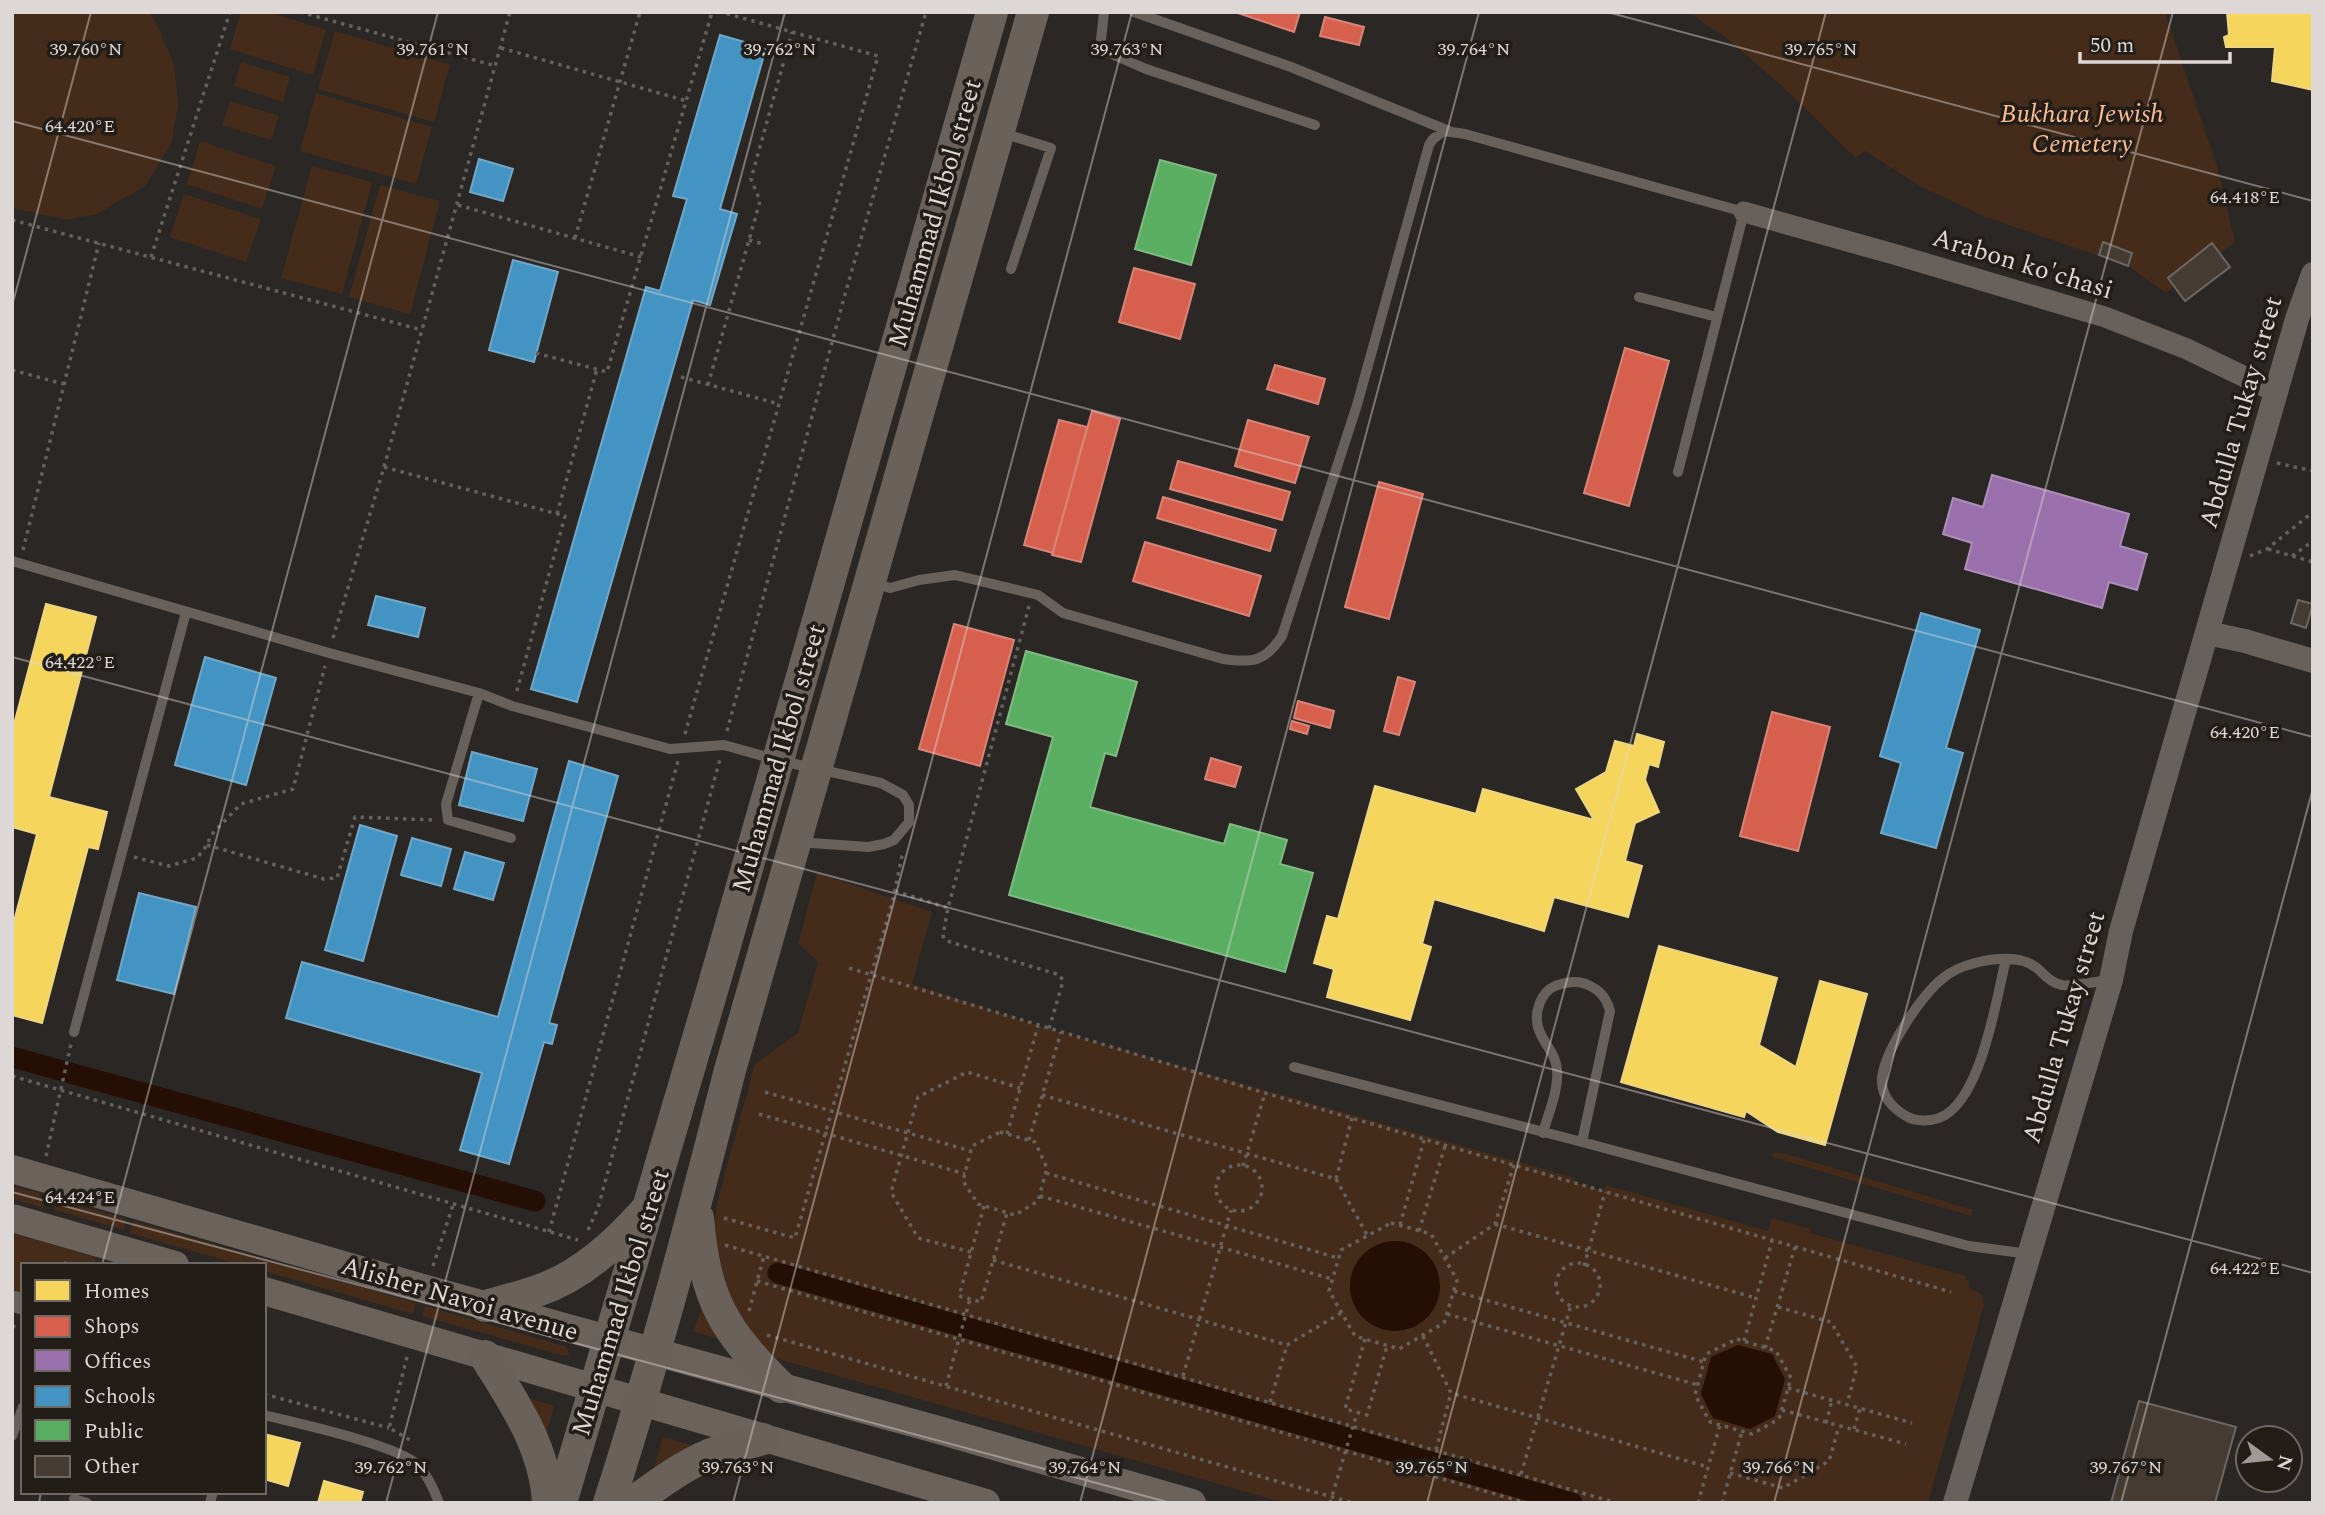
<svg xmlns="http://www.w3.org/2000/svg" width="2325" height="1515" font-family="Spectral,serif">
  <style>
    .green { fill: #452c1a }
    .water { fill: #250e03 }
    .homes { fill: #f6d55c; stroke: #eed680; stroke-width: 2 }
    .shops { fill: #d6604d; stroke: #d88476; stroke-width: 2 }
    .offices { fill: #9970ab; stroke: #ad8fb8; stroke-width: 2 }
    .schools { fill: #4393c3; stroke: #71a8c8; stroke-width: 2 }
    .public { fill: #5aae61; stroke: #81bb84; stroke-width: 2 }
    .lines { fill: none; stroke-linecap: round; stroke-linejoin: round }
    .canal { stroke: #250e03; stroke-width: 21 }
    .building { fill: #463b32; stroke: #6a6765; stroke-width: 2 }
    .path { stroke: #66615d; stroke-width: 3.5; stroke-dasharray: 3.5 5; stroke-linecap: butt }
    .service { stroke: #68615b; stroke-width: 10 }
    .minor { stroke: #68615b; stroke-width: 21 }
    .tertiary { stroke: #68615b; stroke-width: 24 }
    .secondary { stroke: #6b625c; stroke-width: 28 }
    .primary { stroke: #6a615b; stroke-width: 32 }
    .ticks { fill: none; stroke: #ddd8d5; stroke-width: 2; stroke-opacity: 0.45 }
    .labels { text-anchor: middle; stroke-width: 7; stroke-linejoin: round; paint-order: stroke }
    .park-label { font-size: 26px; font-style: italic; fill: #fdbd90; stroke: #231d18 }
    .street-label { font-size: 26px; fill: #ddd8d5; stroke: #231d18 }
    .ticks-label { font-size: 18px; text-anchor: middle; fill: #ddd8d5; stroke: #231d18; stroke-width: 7; stroke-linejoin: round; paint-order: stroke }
  </style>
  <rect width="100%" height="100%" fill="#2a2725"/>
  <!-- green -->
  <path class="green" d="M12 12H149L158 27 174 64 178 105 171 144 145 186 97 214 67 220 12 208Z
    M241 12H269L326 30 313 75 230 49Z
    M1688 12H2165L2217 166 2235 242 2166 293 2128 266 1983 216 1920 186 1865 151 1856 158 1784 88 1728 39Z
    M335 31 450 65 434 122 318 89Z
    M241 62 290 77 283 102 234 86Z
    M316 93 432 127 416 184 300 151Z
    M230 101 279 116 271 140 222 125Z
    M200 141 276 166 262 209 187 184Z
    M312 166 372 182 342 294 281 278Z
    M380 185 440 201 410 314 349 297Z
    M184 194 261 219 246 262 170 237Z
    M817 873 932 912 912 984 1049 1029 1575 1178 1574 1182 1604 1191 1606 1185 1768 1231 1772 1218 1811 1229 1810 1233 1966 1276 1965 1280 1969 1281 1968 1287 1982 1295 1984 1305 1928 1503H1285L775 1358 765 1350 732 1304 723 1282 713 1233 718 1199 755 1064 798 1033 818 962 798 943Z
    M1776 1153 1787 1154 1973 1210 1971 1216 1770 1156Z
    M12 1186 39 1193 44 1208 12 1199Z
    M50 1197 126 1219 124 1230 55 1210Z
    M133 1221 416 1303 413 1314 264 1271V1265H241L130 1233Z
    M12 1233 96 1257 94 1265H23V1297L12 1294Z
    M704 1303 724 1341 693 1331Z
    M425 1306 567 1347 569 1355 564 1356 422 1316Z
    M525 1397 554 1406 546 1436Z
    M663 1437 695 1446 654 1467Z"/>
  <!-- water -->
  <path class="water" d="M1350 1286a45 45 0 1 1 90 0a45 45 0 1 1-90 0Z
    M1738 1345 1772 1354 1785 1379 1775 1416 1750 1429 1713 1418 1701 1394 1711 1357Z"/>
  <!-- homes -->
  <path class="homes" d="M2227 12H2313V90L2272 81 2275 47H2226L2224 37 2229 35Z
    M46 604 96 617 49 797 107 812 98 849 88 847 42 1023 12 1015V929L37 834 12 827V732Z
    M1637 734 1664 742 1658 767 1649 764 1645 780 1659 812 1635 823 1625 861 1642 866 1628 917 1554 897 1544 931 1434 899 1422 944 1431 947 1410 1020 1327 997 1334 969 1314 963 1327 916 1338 919 1375 786 1476 814 1483 789 1594 820 1576 789 1606 772 1615 741 1634 746Z
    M1659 946 1777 978 1759 1045 1796 1067 1820 981 1867 994 1825 1145 1778 1132 1746 1111 1744 1117 1621 1082Z
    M264 1434 300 1443 288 1486 264 1479Z
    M324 1481 363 1492 360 1503H318Z"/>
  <!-- shops -->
  <path class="shops" d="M1235 12H1300L1294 32Z
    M1325 17 1364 27 1359 45 1320 36Z
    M1134 268 1195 284 1180 339 1119 322Z
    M1625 348 1669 361 1629 506 1584 493Z
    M1275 365 1325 379 1318 404 1267 389Z
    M1092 411 1120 419 1081 562 1052 555Z
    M1059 420 1087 427 1053 553 1024 545Z
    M1248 420 1309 437 1295 483 1235 466Z
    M1178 461 1290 492 1282 520 1170 489Z
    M1379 482 1423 494 1389 619 1345 607Z
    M1163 497 1276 530 1270 551 1157 518Z
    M1145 542 1261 576 1249 616 1133 581Z
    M954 624 1014 640 980 766 919 749Z
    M1398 677 1415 682 1399 735 1384 731Z
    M1298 701 1334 711 1330 728 1294 718Z
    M1772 712 1830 727 1798 851 1740 836Z
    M1292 721 1309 726 1307 734 1290 729Z
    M1211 758 1241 767 1235 787 1205 779Z"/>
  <!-- offices -->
  <path class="offices" d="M1992 475 2129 514 2120 546 2147 554 2137 590 2109 582 2102 608 1965 569 1972 543 1943 534 1953 498 1983 507Z"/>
  <!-- schools -->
  <path class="schools" d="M720 35 766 48 720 209 737 214 710 305 693 300 577 702 531 689 646 287 660 291 687 199 673 196Z
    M479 159 513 169 503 201 470 192Z
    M513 260 558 272 534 362 489 350Z
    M376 596 425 608 418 637 368 625Z
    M1921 613 1980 630 1946 748 1963 753 1936 848 1881 833 1901 763 1880 756Z
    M205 657 276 678 246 785 175 765Z
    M472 752 537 769 523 821 459 805Z
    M569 761 618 776 549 1023 557 1025 552 1044 544 1042 509 1164 460 1150 482 1073 286 1018 302 962 498 1017Z
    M360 825 397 836 363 961 325 950Z
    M412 838 451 849 441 886 401 875Z
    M465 852 504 863 493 900 454 889Z
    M139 893 196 907 174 994 117 980Z"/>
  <!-- public -->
  <path class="public" d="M1160 160 1216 175 1191 265 1135 249Z
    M1026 651 1137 682 1116 756 1105 753 1090 807 1224 844 1230 824 1287 840 1280 864 1313 873 1285 972 1009 895 1053 737 1006 724Z"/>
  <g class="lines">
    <!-- canal -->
    <path class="canal" d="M12 1057 535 1201
      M778 1273 1572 1503"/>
  </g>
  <!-- building -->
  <path class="building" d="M2103 242 2132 253 2128 266 2099 255Z
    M2212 243 2230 267 2185 301 2168 278Z
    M2298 600 2313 604 2306 628 2291 623Z
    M2139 1401 2236 1427 2215 1503H2111Z"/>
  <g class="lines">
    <!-- path -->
    <path class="path" d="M300 12 496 66
      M501 48 687 101
      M458 205 641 257
      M12 220 422 330
      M575 238 640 12
      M749 240 763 244
      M151 257 230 12
      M536 353 607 372 712 12
      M12 370 64 384
      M681 377 779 404
      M708 385 760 201 751 179 792 32
      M2277 463 2313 471
      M384 467 565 516 516 694
      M557 514 597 369
      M2268 549 2313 562
      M23 550 99 243
      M2250 556 2267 549 2313 512
      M2292 556 2313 541
      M1029 606 948 908 943 935 944 939 950 942 1060 975 1063 981 1049 1029
      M333 638 384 467 510 12
      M727 731 844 298 926 12
      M685 734 878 56 721 12
      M207 845 324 879 337 878 355 817 434 820
      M134 857 169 866 197 858 207 845 211 835 241 804 293 789 325 666
      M895 891 948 908
      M849 968 1265 1093 1951 1292
      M12 1076 578 1240
      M765 1092 971 1151
      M1042 1095 1336 1179 1352 1118
      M759 1114 965 1174
      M1000 1132 1035 1142 1047 1168 1038 1201 1015 1215 978 1204 963 1181 972 1146Z
      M1007 1134 1038 1026
      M1029 1140 1061 1032
      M46 1156 71 1044
      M1216 1188a23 23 0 1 1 46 0a23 23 0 1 1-46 0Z
      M1243 1166 1265 1093
      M1046 1173 1338 1258
      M1336 1179 1367 1235
      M1040 1196 1332 1279
      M984 1206 959 1296 981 1302 1007 1213
      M724 1218 795 1238 893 899 903 851
      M1391 1223 1431 1234 1457 1280 1444 1323 1399 1349 1355 1336 1329 1291 1341 1250Z
      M1495 1224 1756 1298
      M1400 1225 1424 1140
      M588 1230 598 1208 720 759
      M1419 1231 1445 1146
      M549 1232 678 761
      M725 1245 1617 1503
      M971 1252 918 1238 891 1192 918 1097 967 1072 1020 1088
      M1445 1258 1495 1224 1514 1165
      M993 1260 1287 1345 1341 1313
      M1556 1285a22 22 0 1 1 44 0a22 22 0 1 1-44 0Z
      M65 1265 67 1257
      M433 1266 453 1205
      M1584 1266 1605 1192
      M757 1281 1526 1503
      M1454 1291 1704 1362
      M1778 1307 1831 1322 1857 1367 1847 1404
      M749 1311 764 1256
      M1447 1314 1698 1385
      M12 1326 23 1329
      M767 1335 1353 1503
      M1423 1336 1451 1393 1708 1467
      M1365 1339 1345 1409 1367 1415 1387 1346
      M1737 1339 1776 1351 1791 1378 1779 1419 1752 1434 1710 1422 1695 1395 1706 1354Z
      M1744 1341 1772 1241
      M1765 1348 1795 1247
      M407 1357 389 1428 412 1441
      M1183 1376 1231 1210
      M946 1386 970 1299
      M1788 1388 1912 1423
      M264 1394 389 1428
      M1270 1402 1287 1345
      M1782 1410 1906 1444
      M1826 1423 1832 1400
      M1854 1429 1860 1408
      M1436 1450 1451 1393
      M1730 1473 1783 1488 1829 1461 1839 1426
      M1521 1474 1571 1305
      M755 1503V1502
      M1330 1503 1357 1413
      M1698 1503 1720 1425
      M1722 1503 1742 1431"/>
    <!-- service -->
    <path class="service" d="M1104 12 1100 49 1146 69 1315 125
      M1134 12 1291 67 1449 131
      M1002 133 1051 148 1011 269
      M1639 297 1717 317
      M12 561 329 653 479 693 512 706 670 749 724 745 777 760 881 783 903 795 909 805V822L894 840 884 844 868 847 797 842
      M873 583 890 588 919 580 955 575 1038 595 1063 613 1223 659C1253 663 1265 662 1282 636L1357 405 1429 145 1433 139 1444 131 1465 134 1744 212 1678 472
      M479 693 446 804 448 820 511 838
      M2006 959C1996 999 1980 1115 1931 1120 1922 1121 1914 1121 1906 1116 1894 1109 1883 1098 1882 1083 1880 1057 1921 995 1942 979 1951 971 1963 966 1975 963 1994 958 2021 955 2037 968 2045 975 2051 983 2062 985 2070 987 2099 981 2110 980
      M74 1032 186 612
      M1294 1067 1582 1142
      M1543 1133C1548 1114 1559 1090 1557 1070 1556 1052 1542 1043 1538 1027 1534 1012 1541 992 1555 986 1566 982 1576 980 1586 984 1600 990 1606 997 1610 1011L1582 1142 1969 1246 2029 1254
      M264 1415C296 1423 398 1445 418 1465 428 1476 434 1489 439 1503
      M12 1436 23 1407
      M74 1499 87 1503
      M210 1503 213 1492"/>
    <!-- minor -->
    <path class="minor" d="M1744 212 1897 255 2105 317 2187 349 2276 392
      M12 1301 23 1304"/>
    <!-- tertiary -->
    <path class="tertiary" d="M2207 633 2245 641 2313 661
      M1955 1503 2111 980 2121 931 2297 319 2313 274"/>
    <!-- secondary -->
    <path class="secondary" d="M12 1169 426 1289 935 1429 1192 1503
      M12 1218 175 1265
      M264 1291 986 1503"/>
    <!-- primary -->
    <path class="primary" d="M698 1218C705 1299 723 1330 781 1387
      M485 1306C503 1301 520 1297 537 1291 580 1277 616 1244 645 1211
      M485 1356C514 1402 545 1447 548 1503
      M561 1503 714 984 992 12
      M609 1503C655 1360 693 1215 730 1070L1033 12
      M632 1503C657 1485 682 1466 711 1454 728 1448 746 1444 763 1439"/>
  </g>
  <!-- ticks -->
  <path class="ticks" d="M1607 12 2313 201M12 121 2313 737M12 306 91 12M12 657 2313 1273M12 1192 1171 1503M102 1265 438 12M39 1503 41 1492M386 1503 785 12M733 1503 1132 12M1080 1503 1479 12M1427 1503 1826 12M1774 1503 2173 12M2121 1503 2313 788"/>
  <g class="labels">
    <!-- park labels -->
    <g class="park-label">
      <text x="2082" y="122">Bukhara Jewish<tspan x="2082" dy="30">Cemetery</tspan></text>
    </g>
    <!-- street labels -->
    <g class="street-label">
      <text transform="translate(934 213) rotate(-74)" y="9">Muhammad Ikbol street</text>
      <text transform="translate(2023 263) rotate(17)" y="9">Arabon ko'chasi</text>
      <text transform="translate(2240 412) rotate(-74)" y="9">Abdulla Tukay street</text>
      <text transform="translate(778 758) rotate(-74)" y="9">Muhammad Ikbol street</text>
      <text transform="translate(2063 1027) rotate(-74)" y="9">Abdulla Tukay street</text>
      <text transform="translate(460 1298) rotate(16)" y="9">Alisher Navoi avenue</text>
      <text transform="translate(620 1302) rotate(-73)" y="9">Muhammad Ikbol street</text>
    </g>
  </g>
  <g class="ticks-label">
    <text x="86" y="55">39.760°N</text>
    <text x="433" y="55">39.761°N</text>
    <text x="780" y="55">39.762°N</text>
    <text x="1127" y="55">39.763°N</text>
    <text x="1474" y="55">39.764°N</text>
    <text x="1821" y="55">39.765°N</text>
    <text x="80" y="132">64.420°E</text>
    <text x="2245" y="203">64.418°E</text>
    <text x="80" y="668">64.422°E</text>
    <text x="2245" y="738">64.420°E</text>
    <text x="80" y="1203">64.424°E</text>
    <text x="2245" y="1274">64.422°E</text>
    <text x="391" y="1473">39.762°N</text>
    <text x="738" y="1473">39.763°N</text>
    <text x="1085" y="1473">39.764°N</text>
    <text x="1432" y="1473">39.765°N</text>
    <text x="1779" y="1473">39.766°N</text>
    <text x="2126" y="1473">39.767°N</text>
  </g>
  <!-- border -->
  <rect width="2325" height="1515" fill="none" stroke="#ddd8d5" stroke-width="28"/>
  <!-- legend -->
  <rect x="21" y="1263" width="245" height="231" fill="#231d18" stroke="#6d6864" stroke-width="2"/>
  <rect x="35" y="1280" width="35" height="21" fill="#f6d55c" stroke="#6d6864" stroke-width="2"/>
  <text x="84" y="1298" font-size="21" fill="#ddd8d5">Homes</text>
  <rect x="35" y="1316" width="35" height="21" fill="#d6604d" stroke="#6d6864" stroke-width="2"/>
  <text x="84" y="1333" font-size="21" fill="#ddd8d5">Shops</text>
  <rect x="35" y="1350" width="35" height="21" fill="#9970ab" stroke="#6d6864" stroke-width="2"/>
  <text x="84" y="1368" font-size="21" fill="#ddd8d5">Offices</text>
  <rect x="35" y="1386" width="35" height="21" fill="#4393c3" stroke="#6d6864" stroke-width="2"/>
  <text x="84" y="1403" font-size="21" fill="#ddd8d5">Schools</text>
  <rect x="35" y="1420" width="35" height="21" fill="#5aae61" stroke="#6d6864" stroke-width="2"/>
  <text x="84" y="1438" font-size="21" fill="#ddd8d5">Public</text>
  <rect x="35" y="1456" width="35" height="21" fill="#463b32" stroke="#6d6864" stroke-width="2"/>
  <text x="84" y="1473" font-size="21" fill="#ddd8d5">Other</text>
  <!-- north arrow -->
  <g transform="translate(2269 1459) rotate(105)"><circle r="33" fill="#231d18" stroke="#6d6864" stroke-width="2"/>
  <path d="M0-5L12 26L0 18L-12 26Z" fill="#9e9a97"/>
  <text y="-10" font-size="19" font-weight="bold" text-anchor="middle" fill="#ddd8d5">N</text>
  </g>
  <!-- scale -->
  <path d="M2080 52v10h150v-10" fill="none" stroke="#ddd8d5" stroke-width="3.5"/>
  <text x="2090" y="52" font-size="21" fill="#ddd8d5" stroke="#231d18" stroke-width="5" paint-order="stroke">50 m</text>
</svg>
